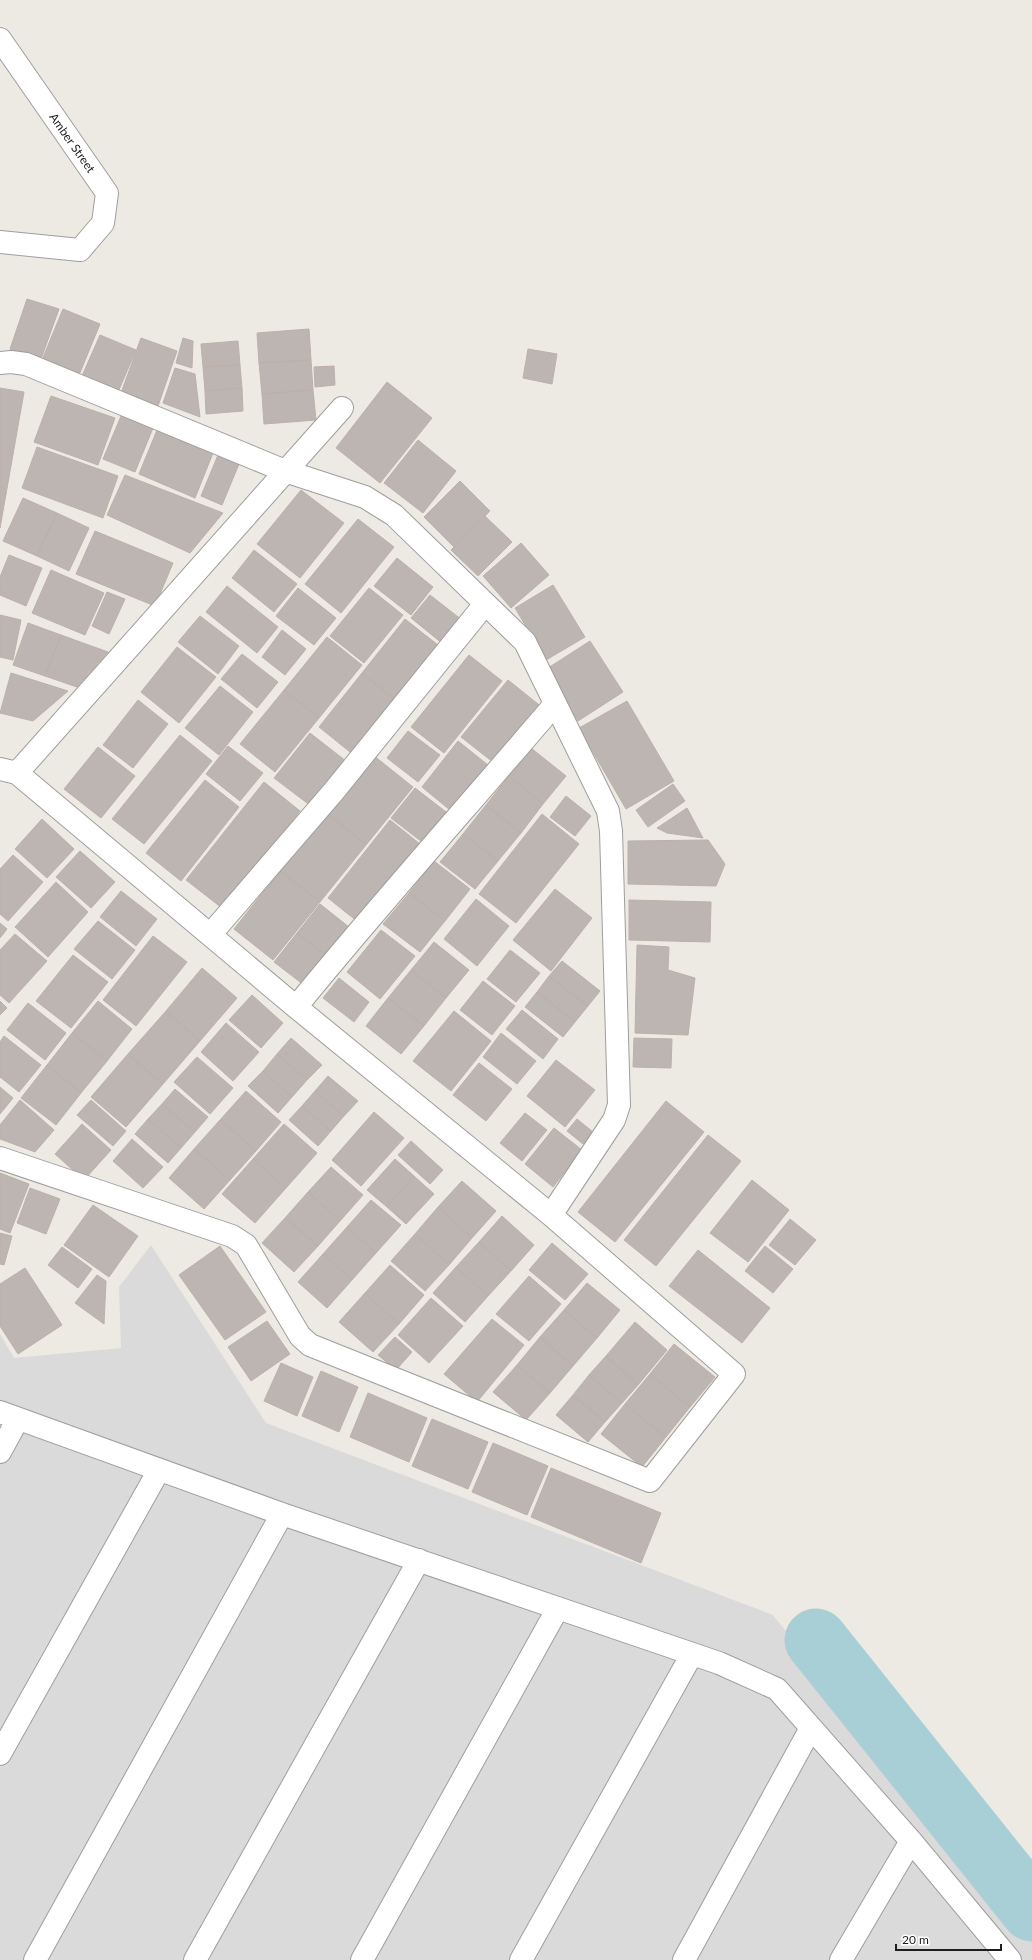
<svg xmlns="http://www.w3.org/2000/svg" width="1032" height="1960" font-family="Lato,sans-serif">
  <style>
    .residential { fill: #dbdada }
    .lines { fill: none; stroke-linecap: round; stroke-linejoin: round }
    .river { stroke: #a9cfd6; stroke-width: 63 }
    .building { fill: #bdb5b1; stroke: #bdb0a8 }
    .minor-casing { stroke: #9e9e9e; stroke-width: 24 }
    .minor { stroke: #fff; stroke-width: 22 }
    .labels { text-anchor: middle; stroke-width: 4; stroke-linejoin: round; paint-order: stroke }
    .street-label { font-size: 12px; fill: #1d1d1d; stroke: #fff }
  </style>
  <rect width="100%" height="100%" fill="#edeae4"/>
  <!-- residential -->
  <path class="residential" d="M151 1245 266 1423 773 1615 1032 1939V1960H0V1334L14 1358 121 1348 119 1287Z"/>
  <g class="lines">
    <!-- river -->
    <path class="river" d="M816 1640 1032 1910"/>
  </g>
  <!-- building -->
  <path class="building" d="M27 299 59 309 41 359 10 349Z
    M63 309 100 324 79 375 42 360Z
    M309 329 311 360 259 363 257 333Z
    M100 335 136 350 118 392 82 376Z
    M141 338 177 351 158 406 121 393Z
    M183 338 193 341 192 368 176 363Z
    M238 341 240 365 203 367 201 344Z
    M528 349 557 354 552 384 523 378Z
    M311 360 313 390 262 394 259 363Z
    M240 365 242 388 205 391 203 367Z
    M334 366 335 385 315 387 314 367Z
    M175 368 195 374 200 417 163 403Z
    M387 382 432 418 380 483 336 448Z
    M0 388 24 392 0 528Z
    M242 388 243 411 206 414 205 391Z
    M313 390 316 420 264 424 262 394Z
    M51 396 115 418 98 465 34 442Z
    M121 416 153 428 135 472 103 459Z
    M157 430 213 453 195 498 139 474Z
    M418 440 456 471 423 513 384 483Z
    M37 447 118 476 103 518 22 488Z
    M218 455 239 464 222 505 201 496Z
    M125 475 223 513 190 553 107 515Z
    M460 481 490 511 454 547 424 517Z
    M301 490 344 523 300 578 257 544Z
    M23 498 57 513 37 556 3 541Z
    M57 513 89 528 69 571 37 556Z
    M485 516 512 542 478 576 451 550Z
    M358 519 394 547 341 613 305 584Z
    M95 531 173 563 155 606 76 574Z
    M521 543 549 575 511 608 483 576Z
    M254 550 297 584 274 612 232 578Z
    M9 555 42 568 26 606 0 595V577Z
    M397 558 433 587 411 615 374 586Z
    M51 570 104 593 85 635 32 613Z
    M553 585 585 637 546 660 515 608Z
    M227 586 278 627 257 653 206 612Z
    M298 588 336 618 314 645 276 616Z
    M369 588 403 615 364 663 330 636Z
    M107 592 125 599 109 634 92 626Z
    M430 595 462 620 443 644 411 618Z
    M0 615 21 620 13 660 0 657Z
    M200 616 239 646 218 674 178 642Z
    M405 619 443 649 399 703 362 673Z
    M28 623 61 635 45 676 13 665Z
    M282 630 306 649 285 675 262 657Z
    M61 635 108 652 77 687 45 676Z
    M327 637 362 665 319 718 284 690Z
    M590 641 623 692 578 721 545 670Z
    M177 647 216 677 179 723 141 692Z
    M242 654 278 682 257 708 221 679Z
    M469 655 502 681 444 753 411 727Z
    M11 673 68 691 33 721 0 713Z
    M362 673 399 703 355 756 319 727Z
    M508 680 543 708 498 766 461 737Z
    M220 686 253 712 219 755 185 728Z
    M284 690 319 718 275 772 240 744Z
    M138 700 168 724 133 768 103 745Z
    M627 701 674 781 626 809 579 728Z
    M408 731 440 755 418 782 387 758Z
    M310 733 351 765 315 809 274 778Z
    M180 735 212 761 144 844 112 819Z
    M458 741 493 769 456 815 422 787Z
    M228 746 263 773 240 801 206 774Z
    M98 747 135 776 101 818 64 789Z
    M531 748 566 776 543 804 509 776Z
    M373 755 413 787 366 845 327 813Z
    M509 776 543 804 521 833 486 805Z
    M205 780 239 807 181 881 146 853Z
    M264 782 300 811 222 908 186 880Z
    M673 784 685 801 648 827 636 810Z
    M415 788 450 815 426 845 391 818Z
    M566 796 591 816 575 836 550 817Z
    M486 805 521 833 498 861 463 834Z
    M687 808 703 838 667 833 657 828Z
    M327 813 366 845 320 902 280 871Z
    M542 814 579 844 516 923 479 894Z
    M42 819 74 849 47 878 15 849Z
    M390 820 420 844 358 922 328 898Z
    M463 834 498 861 475 889 440 862Z
    M708 840 725 864 716 886 628 884V841Z
    M80 851 115 882 91 908 56 877Z
    M13 855 43 882 8 921 0 914V869Z
    M434 861 470 889 445 921 409 893Z
    M280 871 320 902 273 960 234 929Z
    M56 882 88 912 48 957 15 927Z
    M555 889 592 918 551 971 513 940Z
    M121 891 157 919 136 946 100 917Z
    M409 893 445 921 420 952 383 924Z
    M476 899 509 926 477 966 444 939Z
    M629 900 711 902 710 942 629 940Z
    M320 904 354 931 331 959 297 933Z
    M98 921 135 950 112 979 74 949Z
    M0 923 7 929 0 938Z
    M381 930 415 956 380 999 347 972Z
    M297 933 331 959 308 988 274 962Z
    M15 934 47 961 9 1003 0 995V950Z
    M153 936 187 962 136 1026 103 1000Z
    M434 942 469 970 446 998 411 970Z
    M637 945 669 947 668 970 695 978 688 1035 635 1033Z
    M510 950 540 973 516 1002 487 979Z
    M73 955 108 982 71 1028 36 1001Z
    M562 961 600 991 588 1006 549 976Z
    M202 968 237 998 200 1041 166 1011Z
    M411 970 446 998 424 1026 388 998Z
    M549 976 588 1006 575 1022 537 992Z
    M339 978 369 1002 354 1022 323 998Z
    M483 981 515 1006 492 1035 460 1010Z
    M537 992 575 1022 563 1037 525 1007Z
    M252 995 283 1023 261 1048 229 1020Z
    M388 998 424 1026 401 1054 366 1026Z
    M0 1001 7 1008 0 1015Z
    M98 1001 132 1029 107 1061 72 1033Z
    M28 1003 66 1033 45 1060 7 1030Z
    M522 1010 558 1039 543 1059 506 1029Z
    M166 1011 200 1041 163 1084 128 1054Z
    M454 1011 491 1041 451 1091 413 1061Z
    M226 1023 259 1052 233 1081 201 1052Z
    M72 1033 107 1061 81 1093 47 1065Z
    M501 1033 536 1061 517 1084 483 1057Z
    M4 1036 41 1065 19 1092 0 1077V1042Z
    M291 1038 322 1065 307 1080 277 1054Z
    M634 1038 672 1039 671 1068 633 1067Z
    M128 1054 163 1084 126 1127 91 1097Z
    M277 1054 307 1080 292 1097 263 1071Z
    M197 1057 233 1088 210 1114 174 1082Z
    M556 1060 595 1090 565 1127 527 1096Z
    M479 1063 512 1089 486 1121 453 1095Z
    M47 1065 81 1093 56 1125 21 1098Z
    M263 1071 292 1097 278 1113 248 1086Z
    M328 1076 358 1101 344 1116 315 1091Z
    M0 1087 13 1098 0 1114Z
    M175 1089 208 1117 195 1132 162 1104Z
    M246 1091 281 1122 256 1151 220 1120Z
    M315 1091 344 1116 331 1131 302 1106Z
    M20 1100 54 1130 35 1152 0 1139V1125Z
    M91 1100 126 1131 113 1146 77 1115Z
    M666 1101 704 1132 615 1242 578 1212Z
    M162 1104 195 1132 181 1148 148 1119Z
    M302 1106 331 1131 318 1146 289 1120Z
    M374 1112 404 1138 361 1186 332 1160Z
    M525 1113 547 1130 522 1161 500 1143Z
    M148 1119 181 1148 168 1163 135 1134Z
    M577 1119 593 1132 583 1144 567 1131Z
    M220 1120 256 1151 230 1180 194 1149Z
    M82 1124 111 1150 84 1180 55 1154Z
    M284 1124 317 1153 286 1188 253 1159Z
    M554 1128 582 1150 553 1187 525 1164Z
    M708 1135 741 1161 656 1266 624 1240Z
    M132 1139 163 1167 143 1188 113 1161Z
    M411 1141 443 1170 430 1184 398 1155Z
    M194 1149 230 1180 204 1209 169 1178Z
    M253 1159 286 1188 255 1223 222 1194Z
    M395 1159 414 1176 387 1207 367 1190Z
    M331 1167 363 1195 340 1221 308 1192Z
    M0 1173 29 1184 10 1233 0 1229Z
    M414 1176 434 1194 406 1224 387 1207Z
    M752 1180 789 1210 748 1262 710 1233Z
    M462 1181 496 1211 472 1238 438 1207Z
    M30 1188 60 1199 46 1234 17 1223Z
    M308 1192 340 1221 318 1246 285 1218Z
    M371 1200 401 1225 376 1253 347 1227Z
    M93 1205 138 1236 109 1277 64 1245Z
    M438 1207 472 1238 449 1265 415 1234Z
    M502 1216 534 1245 511 1271 479 1242Z
    M285 1218 318 1246 294 1272 262 1243Z
    M790 1219 816 1240 795 1265 769 1245Z
    M347 1227 376 1253 352 1280 323 1254Z
    M0 1233 12 1236 4 1265 0 1264Z
    M415 1234 449 1265 425 1291 391 1261Z
    M479 1242 511 1271 488 1296 456 1267Z
    M552 1243 588 1274 565 1300 529 1270Z
    M220 1246 266 1312 225 1340 179 1275Z
    M765 1246 793 1269 773 1293 745 1271Z
    M62 1247 92 1269 78 1288 48 1265Z
    M698 1250 770 1308 742 1343 669 1286Z
    M323 1254 352 1280 327 1308 298 1282Z
    M390 1265 424 1295 399 1324 365 1293Z
    M456 1267 488 1296 465 1322 433 1293Z
    M25 1268 62 1325 18 1354 0 1326V1284Z
    M97 1275 106 1281 104 1324 75 1303Z
    M529 1276 561 1304 529 1341 496 1314Z
    M587 1283 620 1310 597 1338 564 1310Z
    M365 1293 399 1324 373 1352 339 1322Z
    M431 1298 463 1326 429 1363 398 1335Z
    M564 1310 597 1338 573 1366 540 1337Z
    M492 1319 524 1345 477 1402 444 1374Z
    M267 1321 290 1354 251 1381 228 1347Z
    M635 1322 667 1350 638 1385 606 1356Z
    M395 1337 412 1352 396 1370 378 1355Z
    M540 1337 573 1366 550 1393 517 1365Z
    M674 1344 715 1377 690 1407 650 1374Z
    M606 1356 638 1385 622 1403 589 1375Z
    M281 1363 313 1377 297 1416 264 1401Z
    M517 1365 550 1393 526 1420 493 1392Z
    M321 1371 358 1387 339 1432 302 1416Z
    M650 1374 690 1407 666 1437 625 1404Z
    M589 1375 622 1403 605 1422 573 1395Z
    M368 1393 427 1418 409 1462 350 1437Z
    M573 1395 605 1422 588 1442 556 1415Z
    M625 1404 666 1437 642 1467 601 1434Z
    M432 1419 488 1442 468 1489 412 1466Z
    M493 1443 548 1466 527 1515 472 1492Z
    M551 1468 661 1513 641 1563 531 1517Z"/>
  <g class="lines">
    <defs>
      <path id="minor" d="M0 39 107 193 103 223 80 250 0 242
        M0 363 11 362 26 364 285 471 365 497 394 515 525 642 608 811 611 831 619 1105 614 1120 551 1215
        M0 769 17 773 296 1007 551 1215 734 1374 650 1481 310 1345 300 1336 246 1245 232 1236 0 1158
        M17 773 342 408
        M210 935 334 791 485 604
        M296 1007C380 904 469 805 555 704
        M0 1412 282 1514 719 1663 777 1689 911 1841 1010 1960
        M0 1452 18 1419
        M0 1754 159 1470
        M35 1960 282 1514
        M195 1960 419 1560
        M362 1960 558 1608
        M521 1960 692 1654
        M684 1960 811 1728
        M841 1960 911 1841"/>
    </defs>
    <!-- minor casing -->
    <use href="#minor" class="minor-casing"/>
    <!-- minor -->
    <use href="#minor" class="minor"/>
  </g>
  <g class="labels">
    <!-- street labels -->
    <g class="street-label">
      <text transform="translate(72 143) rotate(55)" y="4">Amber Street</text>
    </g>
  </g>
  <!-- scale -->
  <path d="M896 1944v6h105v-6" fill="none" stroke="#1d1d1d" stroke-width="2"/>
  <text x="902" y="1944" font-size="12" fill="#1d1d1d" stroke="#ffffff" stroke-width="3" paint-order="stroke">20 m</text>
</svg>
